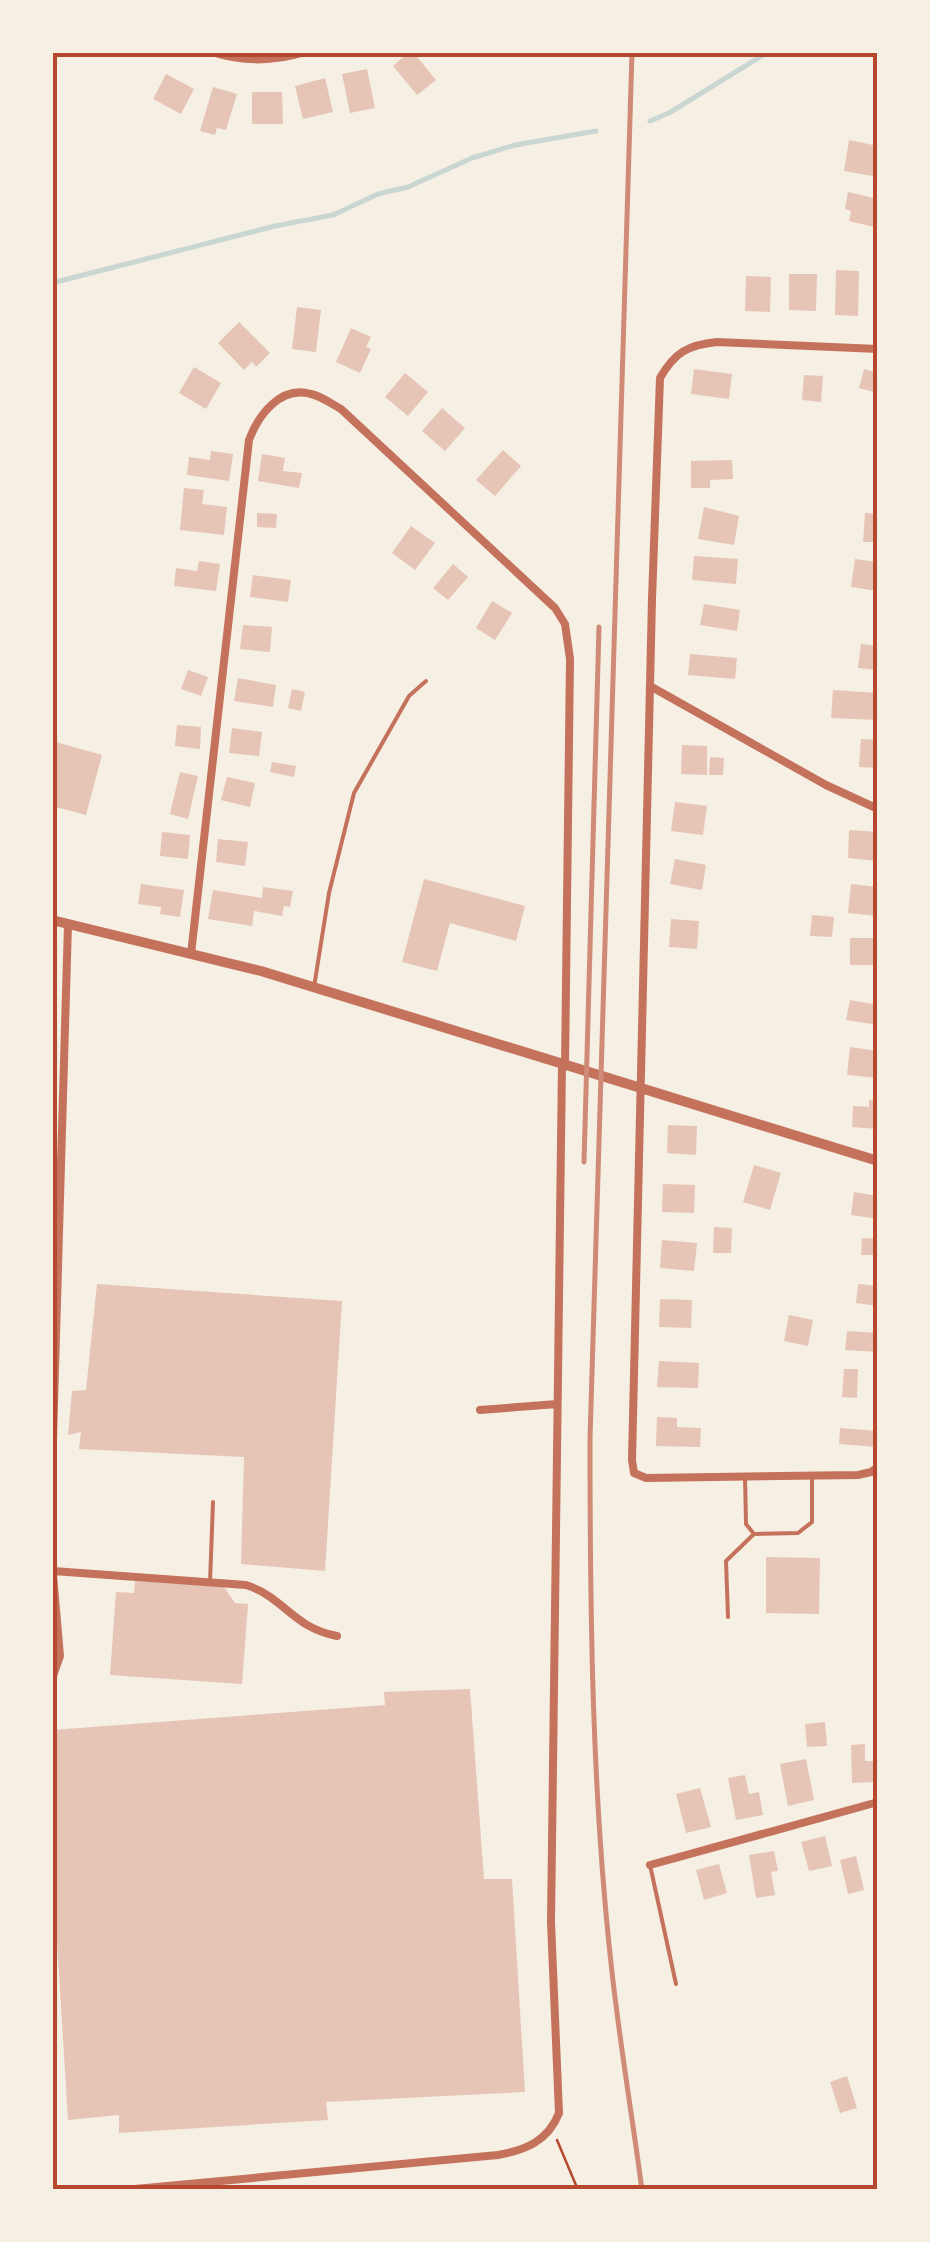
<svg xmlns="http://www.w3.org/2000/svg" width="930" height="2242" font-family="Ubuntu,sans-serif">
  <style>
    .lines { fill: none; stroke-linecap: round; stroke-linejoin: round }
    .stream { stroke: #c9d6d2; stroke-width: 5 }
    .building { fill: #e6c5b7 }
    .path { stroke: #b5482f; stroke-width: 2.5 }
    .service { stroke: #c5725c; stroke-width: 4 }
    .minor { stroke: #c5725c; stroke-width: 8 }
    .tertiary { stroke: #c5725c; stroke-width: 10 }
    .rail { stroke: #cf8b77; stroke-width: 5 }
    .neatline { fill: none; stroke: #b5482f; stroke-width: 4 }
  </style>
  <rect width="100%" height="100%" fill="#f6efe4"/>
  <g class="lines">
    <!-- stream -->
    <path class="stream" d="M650 121 669 113 768 52
      M52 283 275 226 333 215 378 194 408 187 472 158 515 145 596 131"/>
  </g>
  <!-- building -->
  <path class="building" d="M409 52H413L436 80 417 95 393 66Z
    M367 69 375 108 350 113 342 74Z
    M166 74 194 89 181 114 153 99Z
    M325 78 333 112 303 119 295 86Z
    M213 87 237 94 226 130 217 128 215 135 200 131Z
    M252 92H282L283 124H252Z
    M849 140 878 146V177L844 171Z
    M848 192 878 199V228L849 221 851 211 845 209Z
    M836 270 859 271 858 316 835 315Z
    M789 274H817L816 311 789 310Z
    M746 276 771 277 770 312 745 311Z
    M297 307 321 310 316 352 292 349Z
    M239 322 270 353 256 367 252 362 244 370 218 343Z
    M351 328 371 337 366 347 371 349 360 373 336 362Z
    M194 367 221 383 206 409 179 393Z
    M694 369 732 374 729 399 691 394Z
    M864 369 878 373V393L859 388Z
    M405 373 428 392 408 416 385 397Z
    M804 375 823 376 821 402 802 400Z
    M442 408 465 428 445 451 422 431Z
    M503 450 521 466 495 496 476 480Z
    M211 451 233 454 229 481 187 475 189 457 210 460Z
    M262 454 285 458 283 471 302 473 299 488 258 481Z
    M732 460 733 479 710 480V488H691V461Z
    M184 488 204 490 202 504 227 507 224 535 180 530Z
    M704 507 739 516 734 545 698 539Z
    M257 513 277 514 276 528 257 527Z
    M865 513 878 514V542H863Z
    M411 526 435 543 415 570 392 553Z
    M694 556 738 559 736 584 692 580Z
    M855 559 878 562V591L851 587Z
    M199 561 220 564 216 591 174 586 176 568 197 571Z
    M453 564 468 577 448 600 433 588Z
    M253 575 291 580 288 602 250 597Z
    M492 601 512 613 495 640 476 628Z
    M704 604 740 610 737 631 700 625Z
    M243 625 272 627 270 652 240 649Z
    M861 644 878 646V670L858 668Z
    M690 654 737 658 735 679 688 675Z
    M188 670 208 677 201 696 181 689Z
    M238 678 276 685 273 707 234 701Z
    M292 689 305 692 301 711 288 708Z
    M833 690 878 693V720L831 718Z
    M177 725 201 727 200 749 175 746Z
    M232 728 262 732 259 756 229 753Z
    M861 739 878 740V768L859 767Z
    M52 741 102 755 86 815 52 806Z
    M682 745 707 746V775L681 774Z
    M710 757 724 758 723 775H709Z
    M272 762 296 766 294 777 270 772Z
    M180 772 198 776 188 819 170 814Z
    M227 777 255 783 250 807 221 800Z
    M675 802 707 806 703 835 671 831Z
    M849 830 878 832V861L848 858Z
    M162 832 190 835 188 859 160 856Z
    M218 839 248 842 245 866 216 862Z
    M675 859 706 865 702 890 670 884Z
    M424 879 525 906 516 941 450 923 437 971 402 962Z
    M141 884 184 890 180 917 160 914 161 907 138 904Z
    M851 884 878 887V916L848 913Z
    M263 887 293 891 290 907 284 906 282 916 254 911 252 926 208 919 213 890 262 898Z
    M812 915 834 917 832 937 810 936Z
    M671 919 699 921 697 949 669 947Z
    M850 938H878V965H850Z
    M850 1000 878 1005V1025L846 1020Z
    M850 1047 878 1051V1078L847 1075Z
    M869 1100 878 1101V1129L852 1127 853 1106 869 1107Z
    M668 1125 697 1126 696 1155 667 1153Z
    M754 1165 781 1173 770 1210 743 1202Z
    M663 1184 695 1185 694 1213 662 1212Z
    M854 1192 878 1196V1219L851 1215Z
    M714 1227 732 1228 731 1253H713Z
    M862 1238 878 1239V1255H861Z
    M662 1240 697 1243 694 1271 660 1268Z
    M97 1284 342 1301 325 1571 241 1564 244 1457 79 1449 81 1432 68 1435 72 1391 86 1390Z
    M858 1284 878 1286V1306L856 1303Z
    M660 1299 692 1300 691 1328 659 1327Z
    M789 1315 813 1320 808 1346 784 1341Z
    M847 1331 878 1333V1352L845 1350Z
    M659 1361 699 1363 698 1388 657 1387Z
    M844 1369H858L857 1398 842 1397Z
    M657 1417 677 1418V1427L701 1428 700 1447 656 1446Z
    M840 1428 877 1431 876 1447 839 1444Z
    M766 1557 820 1558 819 1614 766 1613Z
    M135 1581 224 1587 235 1603 248 1604 242 1684 110 1675 116 1592 134 1593Z
    M470 1689 484 1879H512L525 2092 326 2102 328 2120 119 2133V2115L68 2120 52 1860V1730L385 1705 384 1692Z
    M825 1722 827 1746 807 1747 805 1724Z
    M865 1744V1761H876V1782L852 1783 851 1745Z
    M806 1759 814 1800 788 1806 780 1764Z
    M745 1775 749 1794 759 1792 763 1815 736 1820 728 1778Z
    M700 1788 711 1827 686 1833 676 1794Z
    M825 1836 832 1866 809 1871 801 1842Z
    M774 1851 778 1871 771 1872 775 1895 756 1898 749 1855Z
    M856 1856 864 1890 848 1894 840 1860Z
    M719 1864 727 1893 704 1900 696 1870Z
    M847 2076 857 2108 840 2113 830 2082Z"/>
  <g class="lines">
    <!-- path -->
    <path class="path" d="M557 2140 578 2190"/>
    <!-- service -->
    <path class="service" d="M314 987 329 893 354 793 409 696 426 681
      M745 1477 746 1524 754 1534 798 1533 812 1522V1478
      M210 1582 213 1502
      M728 1617 726 1561 754 1534
      M650 1865 676 1984"/>
    <!-- minor -->
    <path class="minor" d="M212 52C243 62 273 62 305 52
      M878 349 717 342C688 345 675 352 660 378L652 599 632 1460 634 1473 646 1478 858 1475 871 1472 878 1467
      M650 686 826 785 878 809
      M191 954 249 440C258 416 280 385 311 394 321 396 332 404 341 409L555 608 565 624 570 659 565 1065
      M480 1410 557 1404
      M52 1473 68 924
      M52 1563 60 1656 52 1679
      M53 1571 246 1585C284 1597 293 1628 337 1636
      M650 1865 878 1802
      M124 2190 498 2155C526 2150 548 2141 559 2113L551 1922 562 1064"/>
    <!-- tertiary -->
    <path class="tertiary" d="M52 920 261 971 878 1161"/>
    <!-- rail -->
    <path class="rail" d="M632 52 590 1439C590 1614 592 1790 611 1963 619 2039 632 2114 642 2190
      M584 1162 599 627"/>
  </g>
  <!-- border -->
  <rect width="930" height="2242" fill="none" stroke="#f6efe4" stroke-width="110"/>
  <rect x="55" y="55" width="820" height="2132" class="neatline"/>
</svg>
